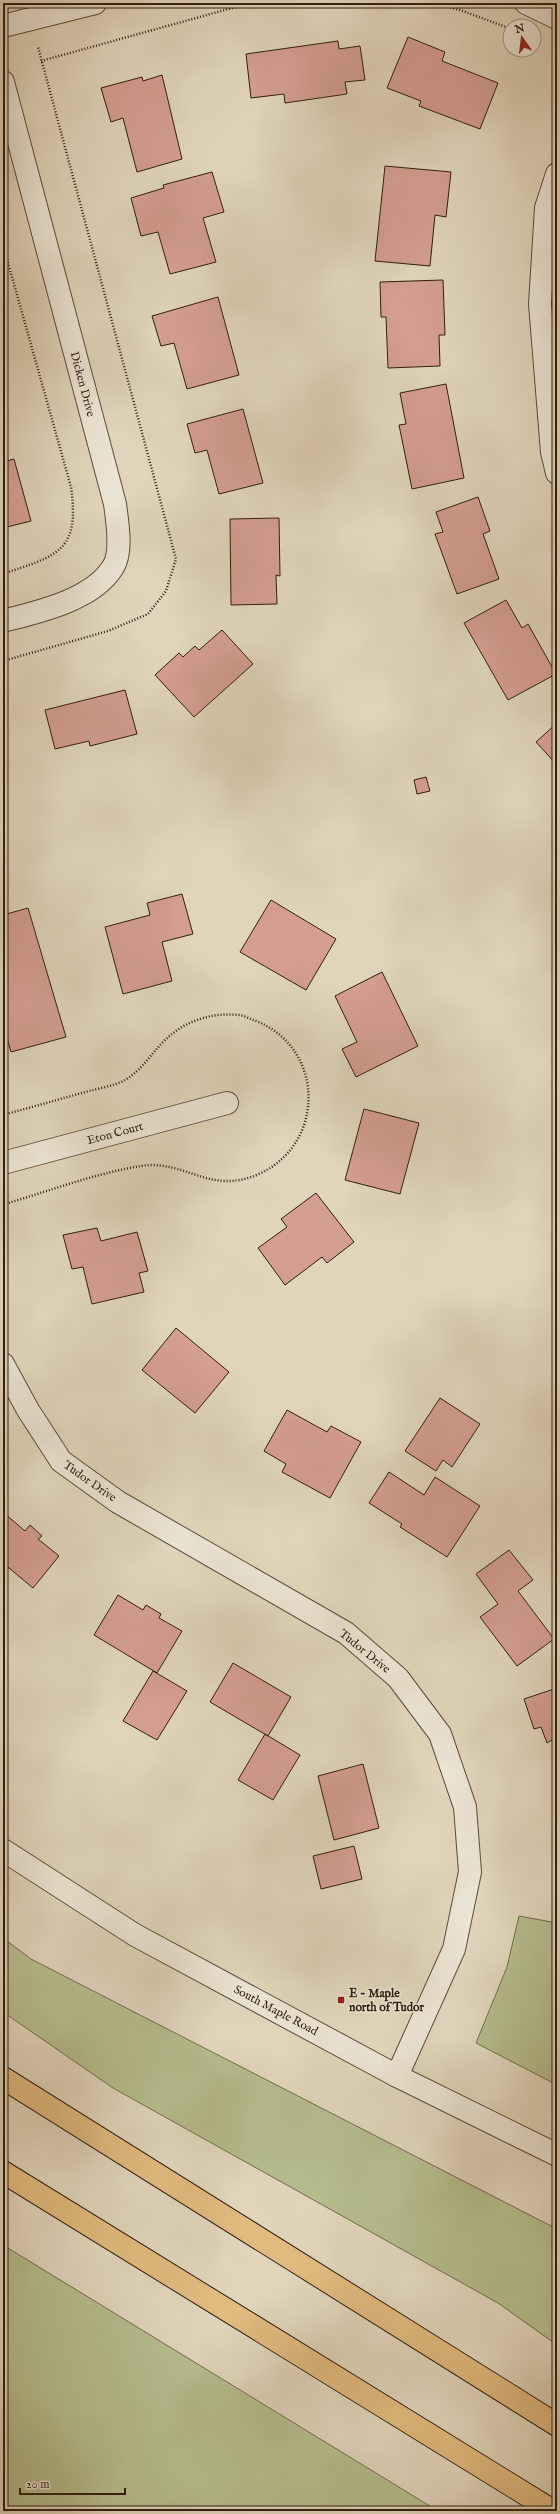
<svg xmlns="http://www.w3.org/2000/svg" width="560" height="2514" font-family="'IM FELL English',serif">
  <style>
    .green { fill: #b5bc8e; stroke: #736c50 }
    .building { fill: #d49e91; stroke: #311d12 }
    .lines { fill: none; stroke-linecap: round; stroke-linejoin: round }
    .minor-casing { stroke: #5d4b3c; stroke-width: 24 }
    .tertiary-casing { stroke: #5d4b3c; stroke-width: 24 }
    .motorway-casing { stroke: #311d12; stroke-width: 24 }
    .path { stroke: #311d12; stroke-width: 2.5; stroke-dasharray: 1 2; stroke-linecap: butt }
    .minor { stroke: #ebe4d3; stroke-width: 22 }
    .tertiary { stroke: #ebe4d3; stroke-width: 22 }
    .motorway { stroke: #e0ba7e; stroke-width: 22 }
    .poi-dot { fill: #8f2418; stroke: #ebe4d3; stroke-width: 1.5 }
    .labels { text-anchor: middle; stroke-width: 3; stroke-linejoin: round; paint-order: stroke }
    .street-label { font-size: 12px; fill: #311d12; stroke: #ebe4d3 }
    .poi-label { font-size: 12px; font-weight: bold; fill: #311d12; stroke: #ebe4d3; text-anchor: start }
  </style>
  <rect width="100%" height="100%" fill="#e0d5bb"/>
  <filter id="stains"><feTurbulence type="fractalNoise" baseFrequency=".005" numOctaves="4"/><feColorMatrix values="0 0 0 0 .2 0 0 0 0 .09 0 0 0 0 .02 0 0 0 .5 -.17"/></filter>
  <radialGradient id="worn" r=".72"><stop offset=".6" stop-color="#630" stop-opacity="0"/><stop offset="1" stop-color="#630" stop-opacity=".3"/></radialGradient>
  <!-- green -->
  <path class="green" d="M519 1916 557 1923V2085L476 2043 507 1967Z
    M3 1938 31 1959 557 2229V2345L498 2303 113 2088 3 2012Z
    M3 2245 438 2511H3Z"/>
  <!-- building -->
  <path class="building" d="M408 37 445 52 442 61 498 83 480 129 419 106 421 101 387 88Z
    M338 41 339 49 360 46 365 80 345 82 347 94 285 103 284 94 251 98 246 54Z
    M162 75 182 159 137 172 123 118 111 122 101 88 142 77 143 81Z
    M385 166 451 172 446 217 435 215 430 266 375 261Z
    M212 172 224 212 203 218 216 262 170 274 158 232 141 236 131 198 164 188 163 185Z
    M443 280 445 335H439L440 366 388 368 386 317H381L380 282Z
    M218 297 239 375 187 389 174 343 161 346 152 316Z
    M446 384 464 478 412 489 399 425 406 424 400 393Z
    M243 409 263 483 219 494 207 450 195 453 187 424Z
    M14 459 31 521 3 528V462Z
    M478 497 490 531 483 534 499 579 457 594 435 534 443 532 436 512Z
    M279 518 280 576 276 575 277 604 231 605 230 519Z
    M506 600 522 628 528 624 556 674 508 700 464 623Z
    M222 630 253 664 194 717 155 675 179 653 183 657 195 646 199 650Z
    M125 690 137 734 90 746 89 741 55 749 45 710Z
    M557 723V765L536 742Z
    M426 777 430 791 417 794 414 780Z
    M182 894 193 934 162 942 172 981 123 994 105 927 150 915 147 903Z
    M271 900 336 939 306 990 240 952Z
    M28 908 66 1037 11 1052 3 1024V1014L6 1013 3 1003V915Z
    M382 972 418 1046 356 1077 342 1049 357 1042 335 996Z
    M364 1109 419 1123 400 1194 345 1180Z
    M316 1193 354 1242 327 1263 322 1257 285 1285 258 1248 287 1227 281 1219Z
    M97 1228 101 1241 137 1232 148 1271 139 1273 144 1292 92 1304 83 1267 72 1269 63 1235Z
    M176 1328 229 1372 195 1413 142 1370Z
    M440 1398 480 1424 452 1467 443 1460 436 1471 405 1451Z
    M287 1410 327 1432 331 1426 361 1442 330 1498 282 1472 286 1464 264 1451Z
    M389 1472 424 1495 435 1477 480 1506 447 1557 400 1527 402 1524 369 1503Z
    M4 1513 25 1531 30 1525 42 1536 38 1539 59 1556 33 1588 3 1563Z
    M509 1550 533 1580 518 1591 554 1639 517 1666 480 1617 498 1604 476 1574Z
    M118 1595 143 1610 146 1605 161 1614 159 1618 182 1631 157 1673 94 1635Z
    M233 1663 291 1697 268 1736 210 1702Z
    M153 1671 187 1691 157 1740 123 1721Z
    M557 1688V1753L552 1740 547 1743 541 1727 534 1729 524 1699Z
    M265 1734 300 1755 273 1800 238 1780Z
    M363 1764 379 1828 334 1840 318 1776Z
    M354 1846 362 1879 321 1889 313 1856Z"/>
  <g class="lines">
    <defs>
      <path id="minor" d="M526 3 557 18
        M3 26 95 3
        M3 82 115 504C117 520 123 552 113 567 93 600 38 612 3 621
        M557 174 546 208 540 304 552 452 557 473
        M3 1163 227 1103
        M3 1364 28 1410 61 1461 118 1502 346 1633 398 1678 440 1734 465 1807 470 1872 454 1949 397 2076"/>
      <path id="tertiary" d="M3 1850 135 1935 397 2076 557 2155"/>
      <path id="motorway" d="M3 2078 557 2425
        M3 2172 553 2511"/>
    </defs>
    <!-- minor casing -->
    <use href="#minor" class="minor-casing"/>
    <!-- tertiary casing -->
    <use href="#tertiary" class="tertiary-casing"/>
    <!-- motorway casing -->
    <use href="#motorway" class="motorway-casing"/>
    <!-- path -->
    <path class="path" d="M433 3 460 10 506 27
      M41 61 250 3
      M3 245 71 487C80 552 58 555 3 574
      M3 661 108 631 148 614 166 591 176 559 38 47
      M3 1115C32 1107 60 1099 89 1091 100 1088 114 1086 125 1080 142 1070 150 1055 164 1041 183 1022 210 1012 238 1015 244 1015 250 1019 256 1021 324 1047 327 1143 259 1174 209 1196 186 1159 141 1166 100 1172 49 1191 8 1203"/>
    <!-- minor -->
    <use href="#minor" class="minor"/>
    <!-- tertiary -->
    <use href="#tertiary" class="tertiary"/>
    <!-- motorway -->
    <use href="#motorway" class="motorway"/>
  </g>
  <!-- markers -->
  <rect class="poi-dot" x="337" y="1996" width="8" height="8" rx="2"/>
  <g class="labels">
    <!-- street labels -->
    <g class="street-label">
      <text transform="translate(83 384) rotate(75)" y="4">Dicken Drive</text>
      <text transform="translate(115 1133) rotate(-15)" y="4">Eton Court</text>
      <text transform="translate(90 1481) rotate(35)" y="4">Tudor Drive</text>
      <text transform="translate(365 1651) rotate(39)" y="4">Tudor Drive</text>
      <text transform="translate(276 2010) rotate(28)" y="4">South Maple Road</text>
    </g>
    <!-- poi labels -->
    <g class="poi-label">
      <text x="349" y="1997">E - Maple<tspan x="349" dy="14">north of Tudor</tspan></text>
    </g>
  </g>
  <!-- margin -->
  <rect width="560" height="2514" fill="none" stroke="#e0d5bb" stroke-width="16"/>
  <rect x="4" y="4" width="552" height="2506" fill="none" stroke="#311d12" stroke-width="2"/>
  <rect x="8" y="8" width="544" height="2498" fill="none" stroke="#311d12"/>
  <!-- north arrow -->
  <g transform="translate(522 38) rotate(346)"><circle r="19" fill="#ebe4d3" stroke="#a19486"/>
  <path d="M0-3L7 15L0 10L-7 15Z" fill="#8f2418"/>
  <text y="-6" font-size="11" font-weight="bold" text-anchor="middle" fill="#311d12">N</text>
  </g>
  <!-- scale -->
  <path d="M20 2488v6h105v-6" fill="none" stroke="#311d12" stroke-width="2"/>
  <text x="26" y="2488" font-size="12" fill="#311d12" stroke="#ebe4d3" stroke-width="3" paint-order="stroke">20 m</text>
  <rect width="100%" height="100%" filter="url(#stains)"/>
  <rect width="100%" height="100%" fill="url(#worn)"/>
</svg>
